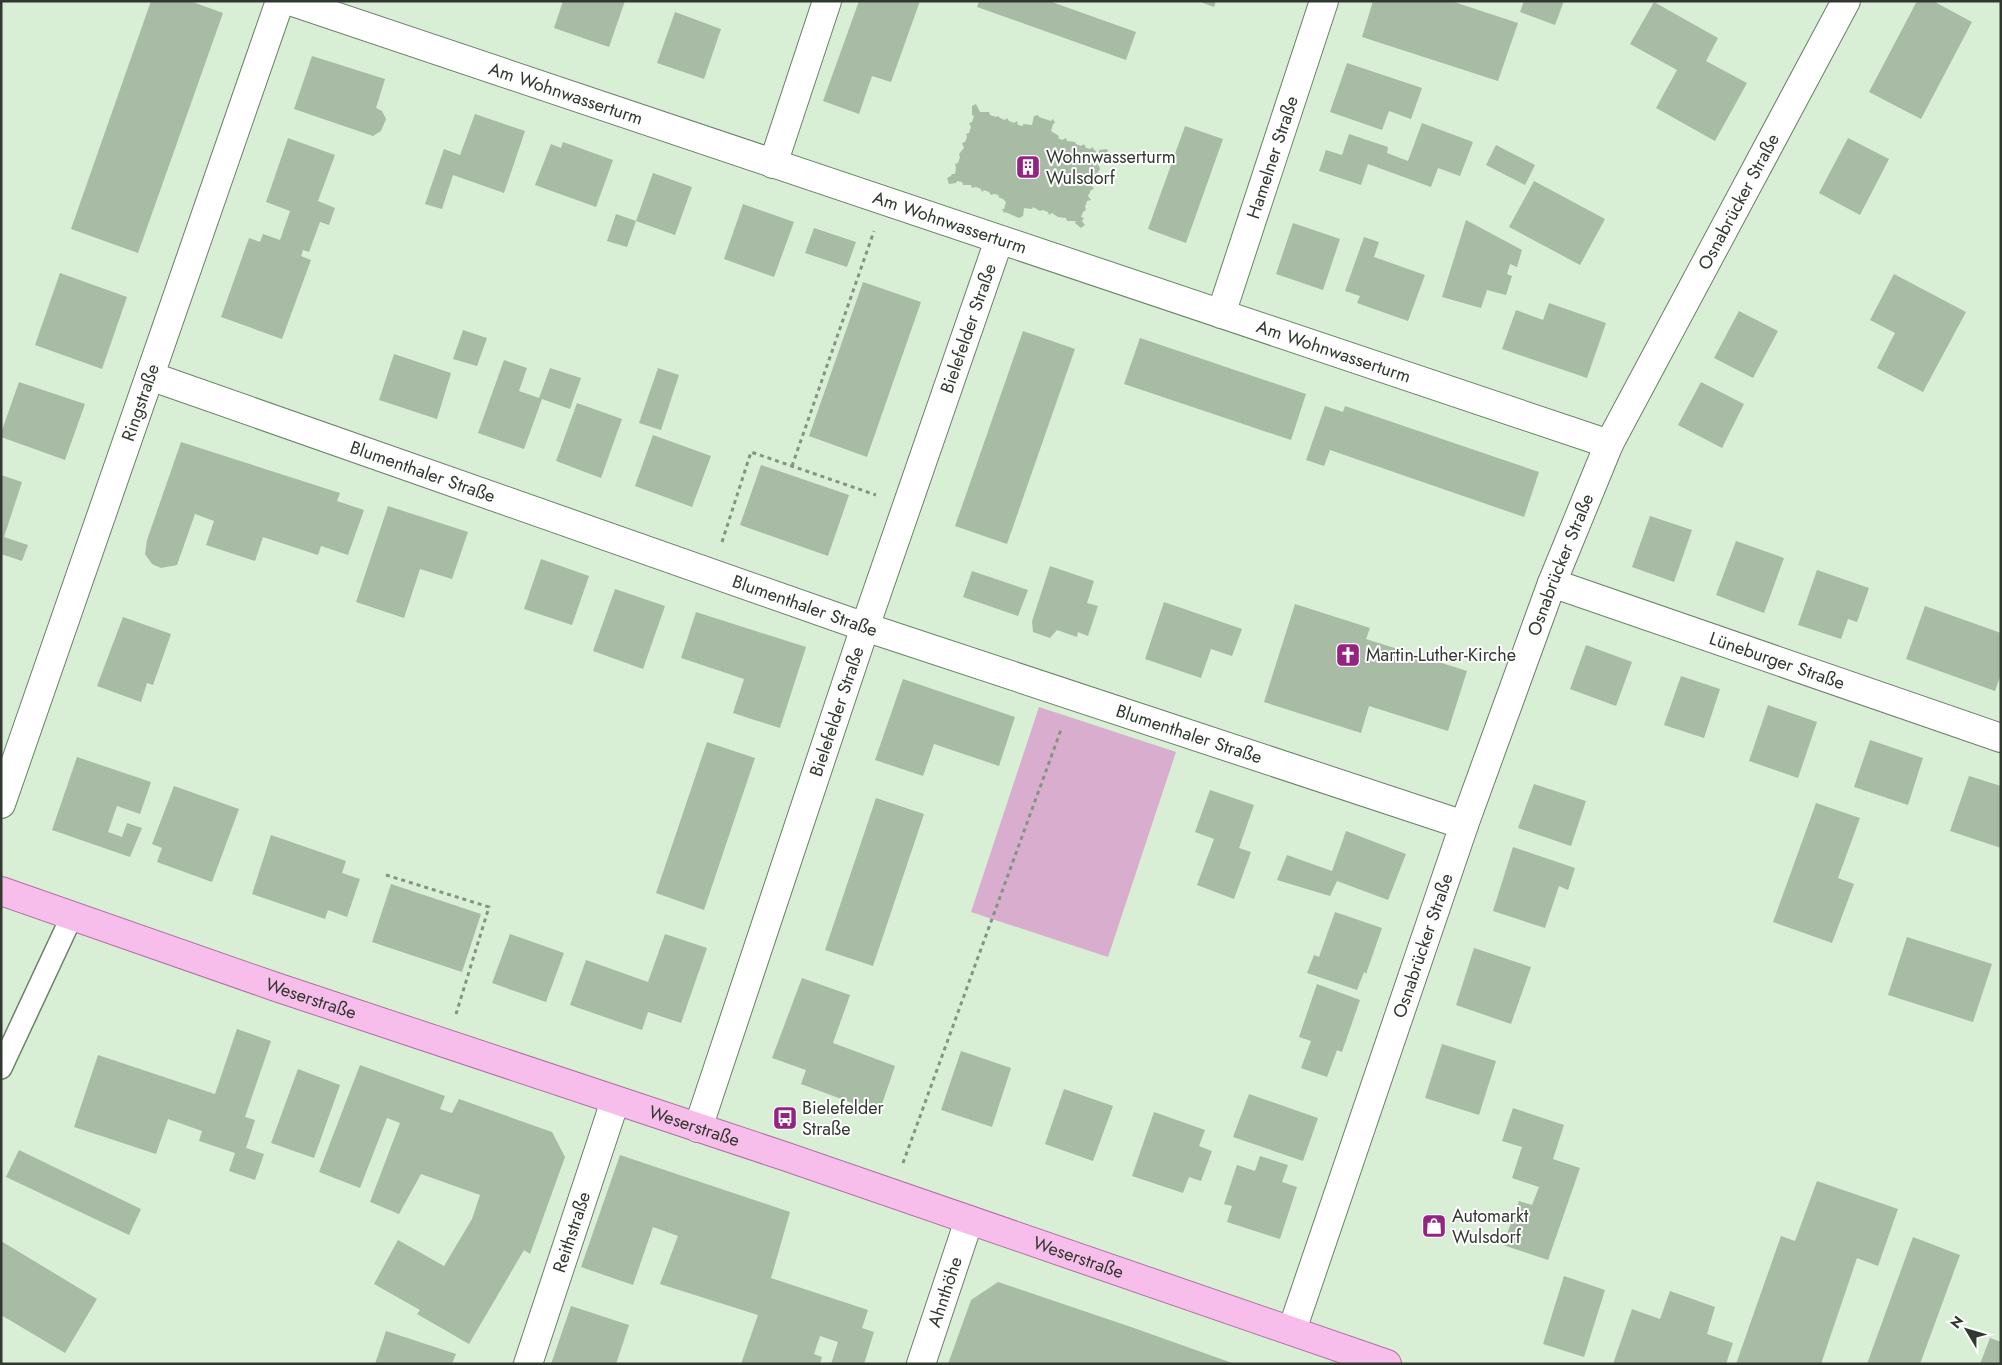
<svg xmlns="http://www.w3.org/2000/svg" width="2002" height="1365" font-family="Jost,sans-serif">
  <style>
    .green { fill: #d9adcd }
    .building { fill: #a8bca5 }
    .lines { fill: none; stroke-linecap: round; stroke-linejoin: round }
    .service-casing { stroke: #6c806a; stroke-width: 24 }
    .minor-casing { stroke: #6c806a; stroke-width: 30 }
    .tertiary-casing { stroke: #6c806a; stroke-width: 30 }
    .primary-casing { stroke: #af72a0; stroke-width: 30 }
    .path { stroke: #849382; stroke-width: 3; stroke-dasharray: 4 4; stroke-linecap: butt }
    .service { stroke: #fff; stroke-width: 21 }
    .minor { stroke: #fff; stroke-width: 28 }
    .tertiary { stroke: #fff; stroke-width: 28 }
    .primary { stroke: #f8beeb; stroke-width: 28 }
    .labels { text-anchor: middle; stroke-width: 4; stroke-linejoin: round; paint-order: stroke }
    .street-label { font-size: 18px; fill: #30382f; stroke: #fff }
    .poi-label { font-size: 18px; fill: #30382f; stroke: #fff; text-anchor: start }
  </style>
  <rect width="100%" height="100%" fill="#d8eed5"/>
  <!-- green -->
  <path class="green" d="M1039 707 1176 752 1108 957 971 912Z"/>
  <!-- building -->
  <path class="building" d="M151 1H190L223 13 138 253 71 229Z
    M563 1H625L609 47 554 28Z
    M859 1H920L891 82 872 76 859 114 823 101Z
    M979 1H1049L1136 32 1126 60 977 7Z
    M1198 1H1216L1214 7Z
    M1373 1H1451L1518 23 1498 81 1362 37Z
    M1524 1H1564L1555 25 1520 12Z
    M1917 1H1933L1972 22 1921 119 1869 92Z
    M1654 2 1718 38 1706 61 1747 83 1715 141 1656 108 1677 70 1630 44Z
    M675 12 721 29 704 79 657 63Z
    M312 56 385 79 376 108 382 111 386 119 381 131 373 136 294 109Z
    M1347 63 1422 88 1411 119 1389 111 1382 130 1330 112Z
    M976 104 980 112H989L990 115 996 117 998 116 1000 118 1005 120 1007 118 1009 121 1014 123 1017 121 1018 125 1023 126V124L1032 125 1034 116 1038 115 1039 117 1051 121 1053 119 1055 123 1053 124 1051 131 1059 136 1058 138 1062 140 1066 138 1067 141 1075 142 1076 144 1081 146 1084 144 1086 148 1090 149 1093 147 1094 150 1099 152V150L1107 149 1109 155 1101 159 1099 166 1100 169 1096 175 1097 178 1094 179 1092 186 1094 189 1091 190 1088 196 1091 200 1087 201 1085 207 1086 210 1083 212 1081 217 1084 218 1082 221 1085 225 1081 228 1075 223 1076 221H1067L1066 218 1058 217 1052 213 1049 215 1048 212 1043 210 1040 211 1033 207 1032 209 1024 208 1023 216 1019 218 1005 212 1004 213 1002 209H1004L1006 202 1003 199 998 197 999 195 994 194 991 195 989 192 984 190 982 192 981 189 976 187 972 188 971 185H963L962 182 957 181 956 183 949 184 947 178 951 176 952 174H955L956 168 955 164 958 163 960 157 959 154 964 148 962 143 965 142 967 137 966 134 969 133 971 127 969 123 972 122 974 116 972 115V106Z
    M475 114 525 131 504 193 453 175 442 209 425 204 444 149 460 155Z
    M1422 123 1473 142 1460 176 1438 168 1431 187 1368 164 1361 185 1319 171 1326 150 1342 155 1349 134 1388 147 1387 153 1408 161Z
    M1185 126 1223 139 1186 243 1148 229Z
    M288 138 335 155 318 201 335 208 329 225 320 222 309 252 303 250 301 256 311 260 282 339 221 317 249 238 260 242 263 234 280 240 290 211 266 202Z
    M1848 138 1889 159 1860 215 1819 193Z
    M563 142 613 160 596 207 535 185 551 144 561 148Z
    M1496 145 1535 165 1525 185 1486 165Z
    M653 173 692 187 675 235 636 221Z
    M1534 181 1605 219 1580 265 1509 227Z
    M743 204 794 222 774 277 724 259Z
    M616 214 636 221 627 247 607 241Z
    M1466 220 1522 250 1517 267 1510 264 1507 274 1512 276 1506 295 1487 290 1481 308 1442 297Z
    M1293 223 1340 239 1323 290 1276 274Z
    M814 228 856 242 847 267 805 253Z
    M1364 237 1379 242 1374 257 1425 275 1408 321 1357 303 1360 296 1345 291Z
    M60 273 127 297 102 369 35 345Z
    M1894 274 1966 312 1923 392 1877 368 1895 333 1870 320Z
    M863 282 921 302 867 457 809 436Z
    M1549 303 1606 323 1587 378 1502 349 1516 310 1543 320Z
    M1739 311 1778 331 1753 378 1714 358Z
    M463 330 487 338 477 366 453 359Z
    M1023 331 1075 349 1007 544 955 526Z
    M1140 338 1306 394 1291 440 1124 384Z
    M394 354 451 373 437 419 379 400Z
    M504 360 527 368 519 391 539 398 550 368 581 378 570 409 542 399 524 449 478 433Z
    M658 368 679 375 661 430 639 423Z
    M19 382 85 404 65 460 1 437V433Z
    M1701 382 1744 404 1722 448 1678 425Z
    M577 403 622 419 601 478 556 461Z
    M1325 406 1343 412 1345 406 1539 472 1524 517 1330 450 1324 466 1306 460Z
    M653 435 711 456 692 507 635 486Z
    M181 442 340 493 337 501 364 510 348 555 321 546 318 555 263 537 255 561 206 545 214 521 195 514 177 565 161 568 152 564 145 554 147 540Z
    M761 465 849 495 828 556 740 525Z
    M1 475 22 482 4 537 28 545 22 561 1 554Z
    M388 506 468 532 452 579 420 569 404 618 356 602Z
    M1650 516 1692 530 1674 582 1632 567Z
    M1736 541 1784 558 1764 613 1716 595Z
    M541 559 589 576 572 625 524 609Z
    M1050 566 1094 581 1087 603 1098 606 1088 636 1078 632 1077 637 1057 630 1050 638 1033 632 1032 621Z
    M1817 570 1869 588 1857 622 1848 619 1841 639 1798 625Z
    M972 571 1028 590 1018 616 963 597Z
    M615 589 665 606 643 669 593 651Z
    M1164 602 1242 629 1232 656 1211 649 1201 678 1145 659Z
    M1295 604 1370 628 1366 639 1467 671 1448 731 1369 706 1361 733 1264 702Z
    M1925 606 2001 633V674L1995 691 1906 659Z
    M696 612 806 647 780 728 733 713 744 679 681 658Z
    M123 617 171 634 153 685 147 683 141 702 97 686Z
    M1586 645 1632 662 1616 706 1570 689Z
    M1681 676 1720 689 1704 738 1664 725Z
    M903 679 1015 717 999 766 934 744 923 776 875 760Z
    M1768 705 1817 722 1798 778 1749 761Z
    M1870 740 1923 758 1908 805 1854 787Z
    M707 742 755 758 704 910 656 893Z
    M77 757 151 782 140 814 117 806 108 832 122 837 127 823 142 828 130 857 52 830Z
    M1969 776 2001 786V848L1950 831Z
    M1534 784 1586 801 1571 846 1518 828Z
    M174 786 239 809 212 882 157 862 162 848 152 844Z
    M1210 790 1254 805 1239 848 1251 852 1234 899 1197 885 1214 839 1195 832Z
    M876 798 924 814 873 966 825 950Z
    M1816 803 1860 818 1838 878 1854 884 1832 943 1773 922Z
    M1346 831 1406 854 1388 900 1337 881 1330 896 1277 880 1287 855 1332 871Z
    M271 835 346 861 342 873 360 879 347 917 328 910 325 919 252 894Z
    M1513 847 1575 868 1568 890 1559 886 1545 928 1493 911Z
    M391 884 481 914 462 972 372 942Z
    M1335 912 1382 928 1366 974 1364 972 1357 990 1307 973 1314 955 1319 957Z
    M510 934 564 953 546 1002 492 983Z
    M665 934 707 948 681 1023 648 1012 642 1030 570 1005 586 960 648 982Z
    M1907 937 1992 964 1973 1022 1888 995Z
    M1474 948 1531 967 1511 1024 1456 1005Z
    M802 978 850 995 833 1043 895 1066 879 1113 801 1084 806 1070 772 1058Z
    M1317 984 1360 1000 1342 1052 1337 1050 1327 1077 1301 1068 1311 1041 1299 1037Z
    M237 1029 271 1041 245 1117 255 1120 246 1148 264 1154 255 1180 229 1171 235 1153 199 1141 202 1131 168 1119 156 1154 74 1127 98 1055 215 1094Z
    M1442 1044 1496 1061 1479 1115 1425 1098Z
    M961 1051 1011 1068 992 1127 941 1110Z
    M360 1065 445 1096 440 1109 452 1113 459 1099 552 1132 565 1157 530 1254 524 1250 469 1344 417 1314 420 1310 374 1284 398 1240 444 1266 472 1219 480 1195 421 1174 399 1214 370 1202 400 1123 387 1118 360 1188 319 1172Z
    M298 1069 340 1085 314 1158 271 1143Z
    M1064 1089 1113 1106 1093 1161 1045 1144Z
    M1249 1094 1318 1118 1303 1161 1233 1137Z
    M1513 1108 1564 1125 1553 1159 1580 1168 1548 1260 1503 1245 1519 1201 1532 1205 1539 1187 1512 1178 1522 1147 1502 1141Z
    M1154 1112 1205 1130 1199 1146 1212 1151 1201 1181 1189 1177 1183 1193 1132 1176Z
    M19 1150 141 1209 129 1235 6 1177Z
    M620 1155 790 1212 771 1278 868 1310 862 1328 874 1332 864 1364H831L838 1342 820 1336 814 1354 822 1357 820 1364H741L758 1315 660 1284 678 1236 653 1227 633 1285 581 1267Z
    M1260 1156 1288 1165 1282 1182 1297 1187 1280 1239 1227 1222 1232 1206 1224 1204 1237 1165 1255 1171Z
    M1817 1181 1898 1209 1878 1266 1857 1258 1821 1364H1736L1781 1236 1795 1241Z
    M1913 1237 1960 1255 1920 1364H1867Z
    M1 1241 97 1299 65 1353 1 1315Z
    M1564 1276 1605 1290 1584 1357 1543 1344Z
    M998 1282 1131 1327 1235 1364H948L971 1300Z
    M1670 1291 1715 1307 1707 1334 1733 1343 1726 1364H1613L1632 1309 1660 1319Z
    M571 1306 629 1325 616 1364H551Z
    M386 1331 456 1354 452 1364H375Z
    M1990 1338 2001 1342V1364H1980Z"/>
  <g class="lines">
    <defs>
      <path id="service" d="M1 1068 72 916"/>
      <g id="minor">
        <path id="s1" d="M290 1 1609 444"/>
        <path d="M773 164 827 1"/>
        <path id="s2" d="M1221 314 1324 1"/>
        <path id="s3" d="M150 376 865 627 1464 825"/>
        <path id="s4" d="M1552 583 2001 738"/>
        <path id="s5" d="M698 1128 865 627 999 240"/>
        <path id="s6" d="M1292 1330 1464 825 1552 583 1609 444 1846 1"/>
        <path id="s7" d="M528 1364 615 1101"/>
        <path id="s8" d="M921 1364 969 1220"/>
      </g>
      <g id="tertiary">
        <path id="s9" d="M1 804 280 1"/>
      </g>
      <g id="primary">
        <path id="s10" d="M1 891 276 987 787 1157 1387 1364"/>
      </g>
    </defs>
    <!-- service casing -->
    <use href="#service" class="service-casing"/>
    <!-- minor casing -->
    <use href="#minor" class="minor-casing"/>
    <!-- tertiary casing -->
    <use href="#tertiary" class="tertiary-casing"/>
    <!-- primary casing -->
    <use href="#primary" class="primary-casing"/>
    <!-- path -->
    <path class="path" d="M792 466 874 231
      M722 542 751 452 876 495
      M386 875 489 907 456 1014
      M903 1163 1062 727"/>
    <!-- service -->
    <use href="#service" class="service"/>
    <!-- minor -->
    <use href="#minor" class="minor"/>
    <!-- tertiary -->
    <use href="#tertiary" class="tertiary"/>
    <!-- primary -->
    <use href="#primary" class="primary"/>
  </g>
  <!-- icons -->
  <defs>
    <symbol id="building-square" viewBox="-11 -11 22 22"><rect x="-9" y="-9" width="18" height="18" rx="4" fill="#952382" stroke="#fff"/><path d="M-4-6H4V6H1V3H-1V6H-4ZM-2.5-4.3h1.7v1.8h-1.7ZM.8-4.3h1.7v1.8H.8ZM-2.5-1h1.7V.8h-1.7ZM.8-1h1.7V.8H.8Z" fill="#fff"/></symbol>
    <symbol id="church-square" viewBox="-11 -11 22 22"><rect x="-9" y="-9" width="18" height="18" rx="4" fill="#952382" stroke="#fff"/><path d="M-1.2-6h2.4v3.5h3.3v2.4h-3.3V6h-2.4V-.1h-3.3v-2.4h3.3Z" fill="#fff"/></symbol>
    <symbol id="bus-square" viewBox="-11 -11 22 22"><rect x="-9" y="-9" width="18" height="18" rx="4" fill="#952382" stroke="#fff"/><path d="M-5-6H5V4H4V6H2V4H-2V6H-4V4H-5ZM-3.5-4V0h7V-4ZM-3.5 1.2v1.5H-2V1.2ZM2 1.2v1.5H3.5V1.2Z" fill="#fff"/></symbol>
    <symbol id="shop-square" viewBox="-11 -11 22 22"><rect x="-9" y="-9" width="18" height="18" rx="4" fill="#952382" stroke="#fff"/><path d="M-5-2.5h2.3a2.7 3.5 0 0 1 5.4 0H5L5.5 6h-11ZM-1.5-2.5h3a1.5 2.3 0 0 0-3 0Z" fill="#fff"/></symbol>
  </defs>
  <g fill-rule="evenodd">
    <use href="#building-square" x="1014" y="153" width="28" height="28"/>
    <use href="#church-square" x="1334" y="641" width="28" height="28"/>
    <use href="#bus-square" x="771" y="1104" width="28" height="28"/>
    <use href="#shop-square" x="1420" y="1212" width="28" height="28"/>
  </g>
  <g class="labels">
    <!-- street labels -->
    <g class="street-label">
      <text dy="6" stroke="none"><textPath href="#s1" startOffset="291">Am Wohnwasserturm</textPath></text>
      <text dy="6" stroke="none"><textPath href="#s2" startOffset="165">Hamelner Straße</textPath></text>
      <text dy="6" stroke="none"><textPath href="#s6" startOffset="1216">Osnabrücker Straße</textPath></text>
      <text dy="6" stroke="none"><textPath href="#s1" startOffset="696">Am Wohnwasserturm</textPath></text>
      <text dy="6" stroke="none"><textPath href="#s5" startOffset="844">Bielefelder Straße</textPath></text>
      <text dy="6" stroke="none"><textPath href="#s1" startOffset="1101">Am Wohnwasserturm</textPath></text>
      <text dy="6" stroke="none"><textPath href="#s9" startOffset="425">Ringstraße</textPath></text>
      <text dy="6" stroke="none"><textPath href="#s3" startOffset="289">Blumenthaler Straße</textPath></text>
      <text dy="6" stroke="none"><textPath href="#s6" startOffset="811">Osnabrücker Straße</textPath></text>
      <text dy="6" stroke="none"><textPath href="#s3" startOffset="694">Blumenthaler Straße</textPath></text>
      <text dy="6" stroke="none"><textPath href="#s4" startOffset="238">Lüneburger Straße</textPath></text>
      <text dy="6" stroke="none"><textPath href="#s5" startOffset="439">Bielefelder Straße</textPath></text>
      <text dy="6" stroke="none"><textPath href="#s3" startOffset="1099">Blumenthaler Straße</textPath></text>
      <text dy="6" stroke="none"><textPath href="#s6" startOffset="406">Osnabrücker Straße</textPath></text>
      <text dy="6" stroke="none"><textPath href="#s10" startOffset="328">Weserstraße</textPath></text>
      <text dy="6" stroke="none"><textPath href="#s10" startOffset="732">Weserstraße</textPath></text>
      <text dy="6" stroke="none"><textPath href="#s7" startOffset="139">Reithstraße</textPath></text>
      <text dy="6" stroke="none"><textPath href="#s10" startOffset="1138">Weserstraße</textPath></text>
      <text dy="6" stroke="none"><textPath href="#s8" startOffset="76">Ahnthöhe</textPath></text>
    </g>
    <!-- poi labels -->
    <g class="poi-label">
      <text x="1046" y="163">Wohnwasserturm<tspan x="1046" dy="21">Wulsdorf</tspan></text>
      <text x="1366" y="661">Martin-Luther-Kirche</text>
      <text x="802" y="1114">Bielefelder<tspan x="802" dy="21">Straße</tspan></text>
      <text x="1452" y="1222">Automarkt<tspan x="1452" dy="21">Wulsdorf</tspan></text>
    </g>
  </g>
  <!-- border -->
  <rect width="2002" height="1365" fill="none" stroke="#30382f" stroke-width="5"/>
  <!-- north arrow -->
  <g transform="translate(1967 1330) rotate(308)" stroke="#ffffff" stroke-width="4" paint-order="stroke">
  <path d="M0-4L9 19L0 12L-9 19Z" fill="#30382f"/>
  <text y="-8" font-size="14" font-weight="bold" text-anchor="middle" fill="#30382f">N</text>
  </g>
</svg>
